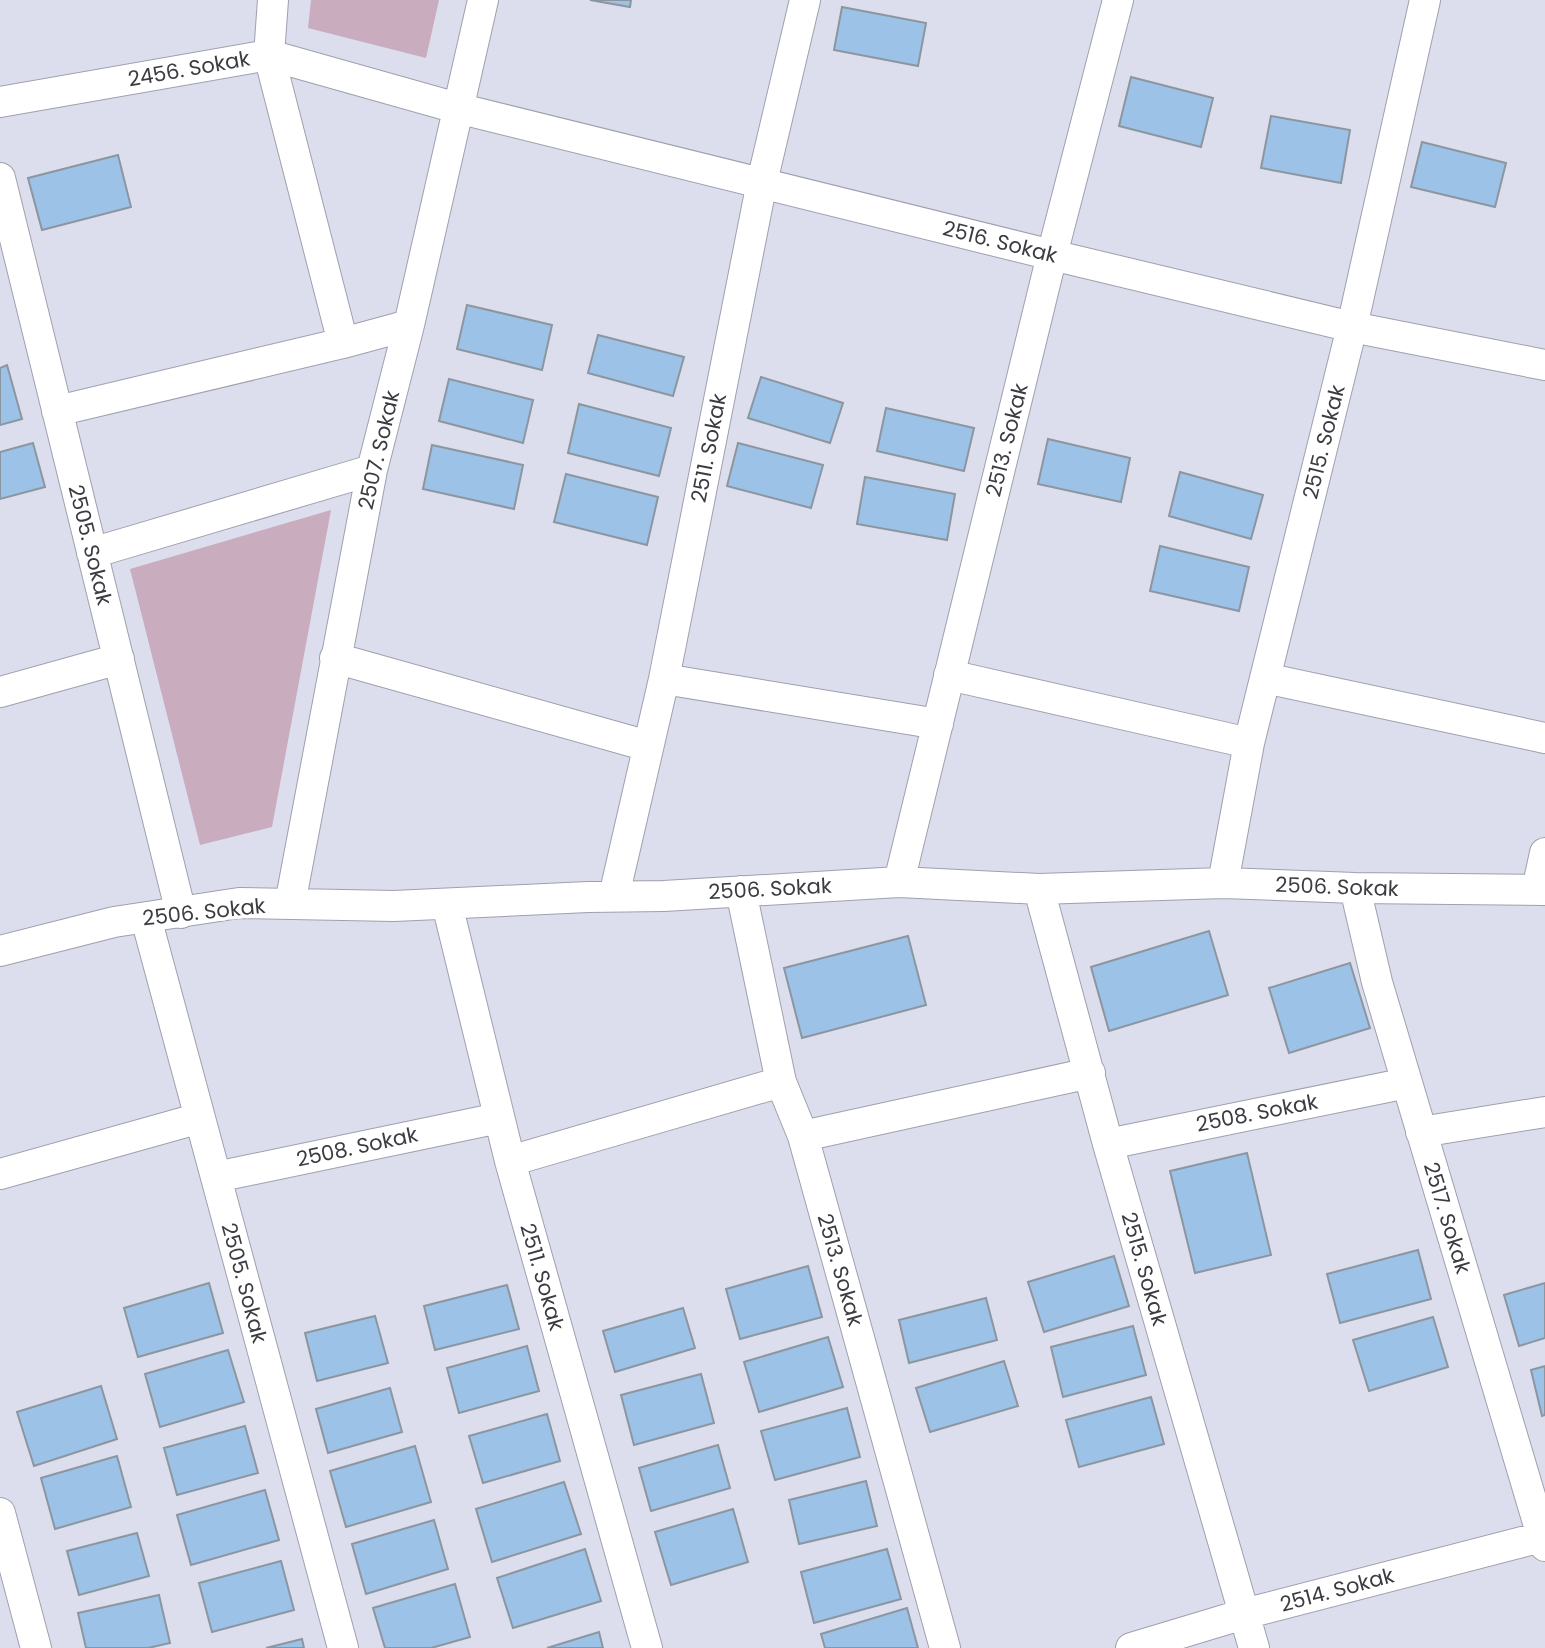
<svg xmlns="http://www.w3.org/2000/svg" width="1545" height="1648" font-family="Poppins,sans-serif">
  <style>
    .green { fill: #c9acbe }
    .building { fill: #9dc2e7; stroke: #8b96a0; stroke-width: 2 }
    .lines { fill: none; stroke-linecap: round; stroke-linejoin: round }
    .street-casing { stroke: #9ea0ae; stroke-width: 32 }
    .street { stroke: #fff; stroke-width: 30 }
    .labels { text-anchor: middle; stroke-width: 7; stroke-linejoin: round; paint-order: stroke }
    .street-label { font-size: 21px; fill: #3b3c41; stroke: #fff }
  </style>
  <rect width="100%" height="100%" fill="#dcdeed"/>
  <!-- green -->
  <path class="green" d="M311 0H439L426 58 308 28Z
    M331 510 272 827 200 845 130 569Z"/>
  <!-- building -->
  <path class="building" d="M590 0H631L630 7Z
    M842 7 926 23 918 66 834 50Z
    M1131 77 1213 98 1201 147 1119 126Z
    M1271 116 1350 130 1341 183 1261 168Z
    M1422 142 1506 163 1495 207 1411 187Z
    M118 155 131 207 42 230 28 178Z
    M467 305 552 325 542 370 457 349Z
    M598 335 684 357 673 396 588 373Z
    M7 365 22 419 0 425V368Z
    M761 377 843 403 830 443 748 418Z
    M449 379 533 400 523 443 439 421Z
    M579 404 671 428 659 476 568 453Z
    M886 408 974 428 964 471 877 451Z
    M1048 439 1130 458 1121 502 1038 484Z
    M33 443 45 487 0 499V452Z
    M738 443 823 465 811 508 727 486Z
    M432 445 523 465 514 509 423 489Z
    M1180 472 1263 495 1251 539 1169 516Z
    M566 474 658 497 647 545 554 522Z
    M865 477 955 494 947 540 857 524Z
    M1160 546 1249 567 1239 611 1150 591Z
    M1209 931 1228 995 1109 1031 1091 967Z
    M908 936 926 1005 802 1038 784 968Z
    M1350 963 1370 1028 1289 1053 1269 988Z
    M1247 1153 1271 1255 1195 1273 1170 1171Z
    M1418 1250 1431 1299 1340 1323 1327 1274Z
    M1114 1256 1129 1306 1044 1332 1028 1282Z
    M808 1266 822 1317 740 1339 726 1289Z
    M209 1283 223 1333 138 1357 124 1308Z
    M1545 1283V1338L1519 1346 1504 1295Z
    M507 1285 519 1329 435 1350 424 1306Z
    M986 1298 997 1340 909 1363 899 1320Z
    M683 1308 695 1348 615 1372 603 1331Z
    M375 1316 388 1363 317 1381 305 1333Z
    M1433 1317 1448 1367 1369 1391 1353 1340Z
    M1133 1326 1146 1375 1063 1397 1051 1347Z
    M828 1337 843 1387 759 1412 744 1362Z
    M527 1346 539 1391 459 1413 447 1368Z
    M228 1350 244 1402 160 1427 145 1374Z
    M1004 1361 1018 1406 930 1432 916 1388Z
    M1545 1366V1415L1542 1416 1531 1370Z
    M701 1374 714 1423 634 1445 621 1395Z
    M101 1386 117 1439 34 1466 17 1412Z
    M390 1388 402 1432 328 1453 316 1409Z
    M1151 1397 1164 1444 1079 1467 1066 1420Z
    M847 1408 860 1457 775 1480 761 1431Z
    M547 1414 560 1461 483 1483 469 1436Z
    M245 1426 258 1473 177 1495 164 1448Z
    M718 1445 730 1488 651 1511 639 1468Z
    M415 1446 431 1502 346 1527 330 1471Z
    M117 1456 131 1507 55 1529 41 1478Z
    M866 1481 877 1526 799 1544 789 1500Z
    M564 1482 581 1534 492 1562 476 1509Z
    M265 1490 279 1540 191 1565 177 1515Z
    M733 1509 748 1562 671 1585 655 1532Z
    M434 1520 448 1569 366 1594 352 1544Z
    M137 1533 149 1576 79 1595 67 1551Z
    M585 1549 601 1601 513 1628 497 1578Z
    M887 1549 901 1599 814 1623 801 1572Z
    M281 1561 294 1610 212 1632 199 1583Z
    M455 1584 470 1637 431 1648H385L373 1608Z
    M159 1595 170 1643 148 1648H86L78 1613Z
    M907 1608 918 1648H825L821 1634Z
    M599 1632 603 1648H547Z
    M302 1639 304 1648H266Z"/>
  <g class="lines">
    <defs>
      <path id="street" d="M273 0 269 55 343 343
        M0 102 269 55 457 108 1052 255 1352 327 1545 365
        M0 178 181 913
        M57 411 343 343 409 325
        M92 553 372 470
        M335 658 648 746
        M949 675 1249 743
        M1265 678 1545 738
        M664 679 938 724
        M0 692 119 659
        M899 882 1052 255 1118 0
        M1223 883 1249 743 1352 327 1425 0
        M1355 888 1377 982 1545 1546
        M1039 889 1108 1144 1254 1648
        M1537 890 1545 853
        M741 891 781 1082 803 1136 945 1648
        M614 896 664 679 762 182 805 0
        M290 904 372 470 409 325 483 0
        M447 904 510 1161 647 1648
        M146 918 343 1648
        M0 951 114 922 239 903 394 906 588 897 664 896 899 882 1039 889 1223 883 1355 888 1545 890
        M1421 1132 1545 1112
        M803 1136 1090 1073
        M1108 1144 1407 1083
        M510 1161 781 1082
        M0 1174 200 1118
        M216 1177 499 1118
        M0 1513 36 1648
        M1131 1648 1244 1614 1545 1536"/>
    </defs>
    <!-- street casing -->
    <use href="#street" class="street-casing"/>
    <!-- street -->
    <use href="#street" class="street"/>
  </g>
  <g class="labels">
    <!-- street labels -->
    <g class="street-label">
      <text transform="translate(189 69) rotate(-10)" y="7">2456. Sokak</text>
      <text transform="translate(1000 242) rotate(14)" y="7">2516. Sokak</text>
      <text transform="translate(1007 440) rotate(-76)" y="7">2513. Sokak</text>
      <text transform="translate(1324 442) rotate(-76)" y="7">2515. Sokak</text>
      <text transform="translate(709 448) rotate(-79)" y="7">2511. Sokak</text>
      <text transform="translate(379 450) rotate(-77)" y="7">2507. Sokak</text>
      <text transform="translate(90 545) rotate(76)" y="7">2505. Sokak</text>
      <text transform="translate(1337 887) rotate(2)" y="7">2506. Sokak</text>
      <text transform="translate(770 889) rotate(-3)" y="7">2506. Sokak</text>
      <text transform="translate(204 912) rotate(-6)" y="7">2506. Sokak</text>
      <text transform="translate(1257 1113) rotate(-11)" y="7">2508. Sokak</text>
      <text transform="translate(357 1147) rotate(-12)" y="7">2508. Sokak</text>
      <text transform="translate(1447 1218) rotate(73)" y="7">2517. Sokak</text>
      <text transform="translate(1144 1269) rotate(74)" y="7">2515. Sokak</text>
      <text transform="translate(840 1270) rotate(74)" y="7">2513. Sokak</text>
      <text transform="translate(542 1277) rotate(74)" y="7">2511. Sokak</text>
      <text transform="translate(244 1283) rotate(75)" y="7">2505. Sokak</text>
      <text transform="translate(1337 1590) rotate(-15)" y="7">2514. Sokak</text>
    </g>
  </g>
</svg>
